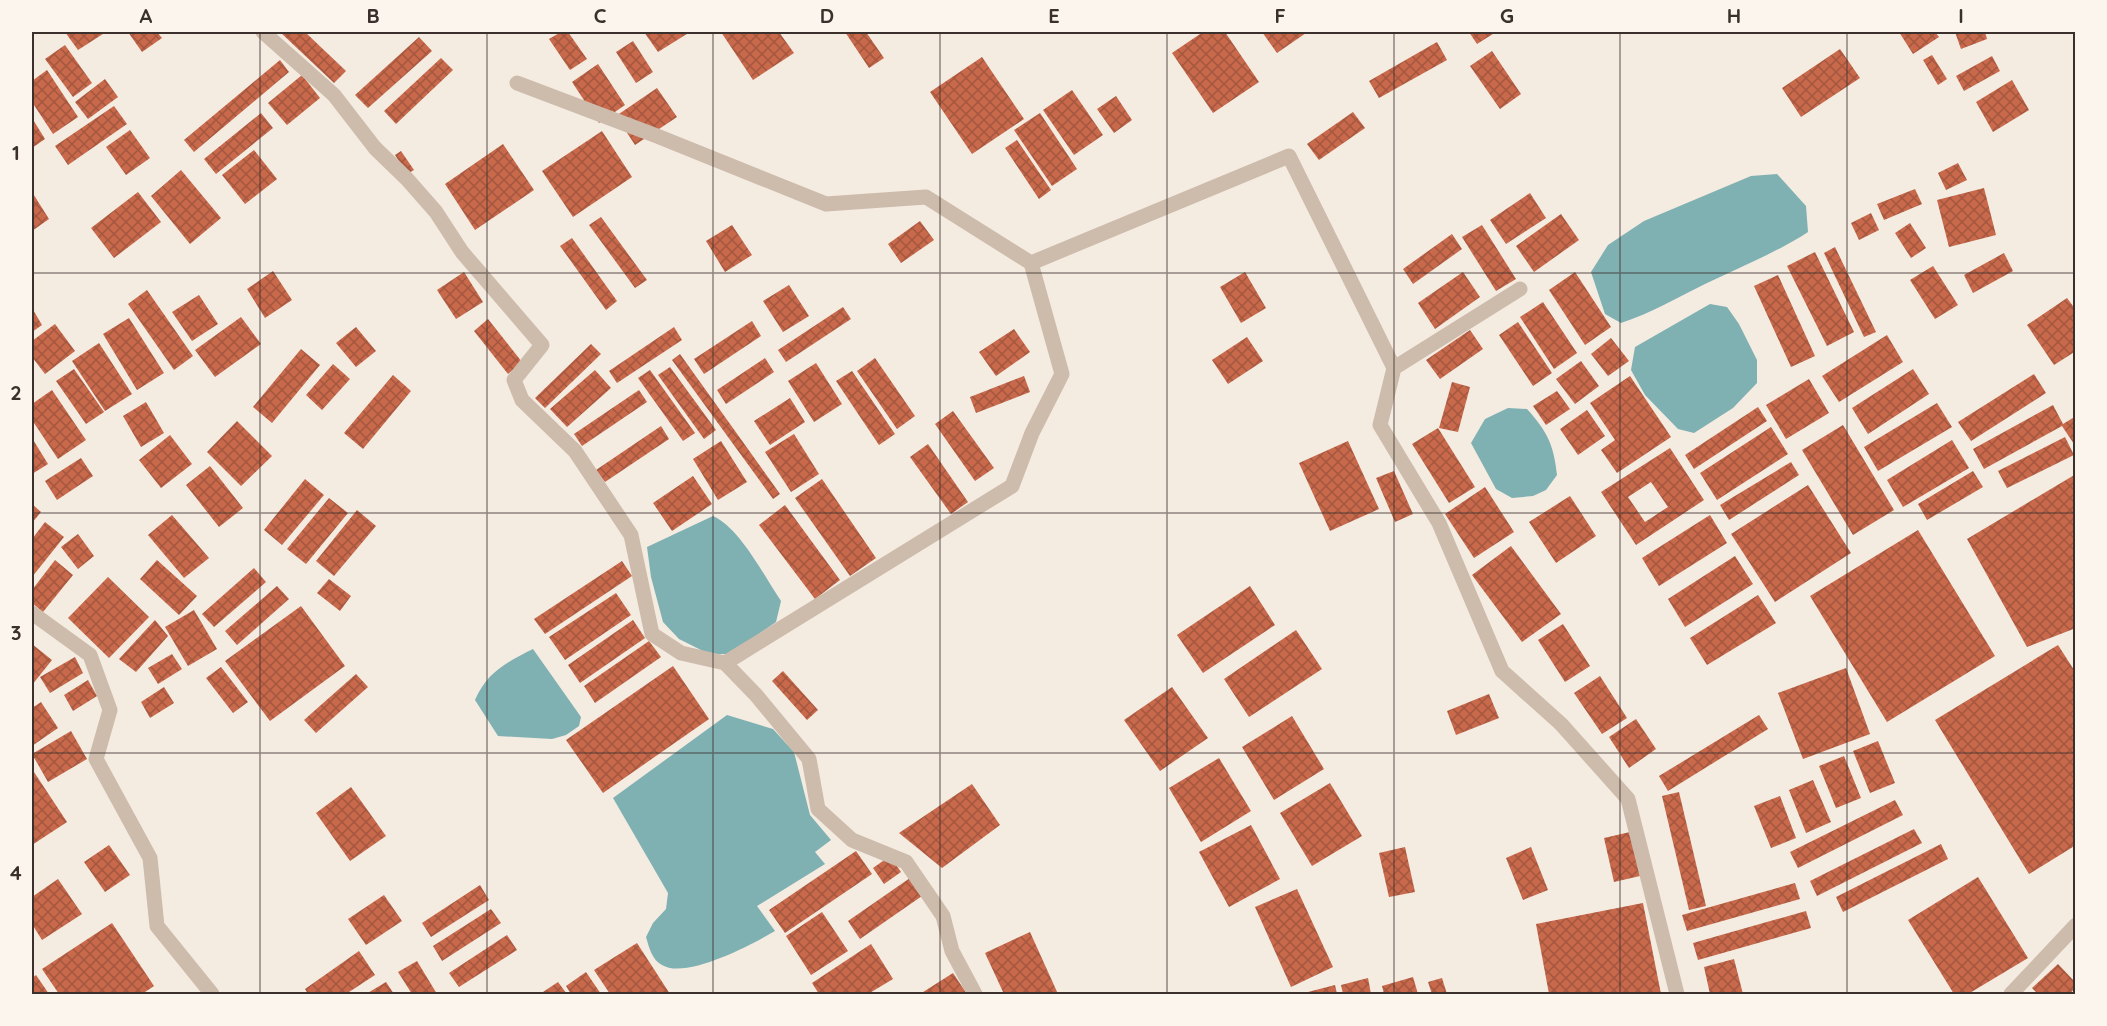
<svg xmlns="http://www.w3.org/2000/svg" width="2107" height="1026" font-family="Quicksand,sans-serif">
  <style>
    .water { fill: #7fb0b2 }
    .building { fill: url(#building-cross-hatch); fill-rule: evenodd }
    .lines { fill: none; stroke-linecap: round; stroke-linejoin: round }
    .minor { stroke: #cdbbac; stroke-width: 15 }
    .grid { fill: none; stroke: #3b302b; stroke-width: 1.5; stroke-opacity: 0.55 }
    .neatline { fill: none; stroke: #3b302b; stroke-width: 2 }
    .grid-label { font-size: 20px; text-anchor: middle; font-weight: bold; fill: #3b302b }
  </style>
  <defs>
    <pattern id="building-cross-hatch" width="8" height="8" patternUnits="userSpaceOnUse" patternTransform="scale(1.5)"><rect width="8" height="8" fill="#c8694b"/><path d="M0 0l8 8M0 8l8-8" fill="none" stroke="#a4573f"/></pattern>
  </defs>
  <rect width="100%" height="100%" fill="#f4ebe1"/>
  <!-- water -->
  <path class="water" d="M1777 174 1806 206 1808 232C1776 253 1740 267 1705 284 1677 298 1651 313 1621 323L1605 314 1591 272 1608 245 1644 221 1751 176Z
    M1710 304 1727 307 1739 324 1757 360V383L1733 408 1694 433 1678 429 1645 395 1631 370 1635 347Z
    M1508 408 1527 409C1547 431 1554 445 1557 475L1546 490 1533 496 1512 498 1496 489 1471 443 1485 419Z
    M713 516C740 528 764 576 781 601L776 622 730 654H709L679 639 663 622 651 577 647 547Z
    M533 649 581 717 579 726 566 735 552 739 498 736 475 700C487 672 507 662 533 649Z
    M727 715 773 729 794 752 810 815 831 840 815 852 825 864 757 906 775 931C753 944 686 980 662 965 652 960 649 947 646 937L653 923 666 909 668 893 613 798Z"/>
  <!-- building -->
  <path class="building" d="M65 32H106L78 50Z
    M128 32H157L162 38 142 52Z
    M280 32H305L346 71 334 83Z
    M561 32H568L587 59 570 70 549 39Z
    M644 32H690L658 52Z
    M721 32H779L794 53 753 80Z
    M845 32H866L884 58 869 68Z
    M1203 32H1225L1259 82 1213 113 1172 53Z
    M1262 32H1305L1306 33 1277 53Z
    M1469 32H1496L1477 44Z
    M1899 32H1935L1939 37 1913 54Z
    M1955 32H1985L1987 39 1961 49Z
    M419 37 432 51 368 108 355 95Z
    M633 41 653 72 636 83 616 52Z
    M1437 42 1447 60 1379 98 1369 81Z
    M65 45 92 83 73 97 45 59Z
    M1840 49 1860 78 1801 117 1782 88Z
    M1492 51 1521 94 1500 109 1470 66Z
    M1932 55 1947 79 1938 85 1923 60Z
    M1992 56 2000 71 1964 91 1956 76Z
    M982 57 1024 119 972 154 930 92Z
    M441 58 453 70 396 124 384 111Z
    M280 60 289 72 194 152 184 140Z
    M598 64 625 105 599 123 572 82Z
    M47 70 78 117 53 134 32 102V81Z
    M302 75 320 98 287 125 268 103Z
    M105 79 118 97 88 119 75 102Z
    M2012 80 2029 110 1993 132 1976 102Z
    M657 88 677 117 635 145 616 116Z
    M1072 90 1103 135 1074 155 1043 110Z
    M1116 96 1132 120 1114 133 1097 109Z
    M114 106 127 124 68 165 55 146Z
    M1353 112 1365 128 1319 160 1307 144Z
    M261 113 273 128 216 174 204 159Z
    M1040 113 1077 169 1052 186 1014 130Z
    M32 118 45 139 32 148Z
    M130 130 150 158 126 175 106 147Z
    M602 131 632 177 573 217 542 171Z
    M1017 140 1051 190 1039 199 1005 148Z
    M503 144 534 190 475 230 445 184Z
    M254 150 277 179 245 204 222 175Z
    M401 151 414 170 407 174 395 155Z
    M1958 163 1967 180 1946 190 1938 173Z
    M181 170 221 218 190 244 151 196Z
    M1984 188 1996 235 1949 247 1937 200Z
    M1915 189 1922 204 1884 220 1877 204Z
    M32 192 49 219 32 231Z
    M138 192 161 222 114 258 91 228Z
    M1530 193 1546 218 1506 244 1490 220Z
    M1871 213 1879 230 1859 240 1851 223Z
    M1561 214 1579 240 1534 272 1516 246Z
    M601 217 647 280 635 288 589 225Z
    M920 221 934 240 901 263 888 244Z
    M1910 223 1926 248 1911 258 1895 233Z
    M732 225 752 255 725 272 706 241Z
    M1482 225 1516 279 1496 291 1462 237Z
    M1452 234 1462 249 1413 284 1403 269Z
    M572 238 617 301 606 310 560 246Z
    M1835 247 1876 332 1864 337 1824 253Z
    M1815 252 1854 332 1827 346 1787 266Z
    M2004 253 2013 271 1973 293 1964 275Z
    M1933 266 1958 305 1935 319 1910 280Z
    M273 271 292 300 265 318 247 289Z
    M464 272 483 302 456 319 437 290Z
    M1245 272 1266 308 1241 323 1220 287Z
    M1463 272 1480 297 1435 329 1418 303Z
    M1575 272 1611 327 1585 345 1549 290Z
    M1778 275 1815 356 1791 367 1754 286Z
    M789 285 809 316 783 332 763 301Z
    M147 290 193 356 174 370 128 304Z
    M199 295 218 324 192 341 172 312Z
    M2067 298 2076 310V351L2054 365 2027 325Z
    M1543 302 1577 353 1554 369 1520 317Z
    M843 307 851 319 786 362 778 350Z
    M32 308 42 325 32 332Z
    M241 317 261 344 215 377 195 350Z
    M129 318 164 373 137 390 103 334Z
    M488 319 522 362 508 374 474 331Z
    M752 321 761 336 704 374 694 359Z
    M1518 322 1552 373 1533 386 1499 335Z
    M55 324 75 351 45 374 32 357V341Z
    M356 327 376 351 356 367 336 343Z
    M674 327 682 340 617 383 609 371Z
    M1014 329 1030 352 996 376 979 352Z
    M1470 330 1483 349 1440 379 1426 360Z
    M1887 335 1903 362 1839 402 1822 376Z
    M1247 337 1263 361 1228 384 1212 360Z
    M1611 338 1629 361 1608 376 1591 354Z
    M99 343 132 394 105 411 72 361Z
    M591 344 601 354 545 408 535 398Z
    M301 349 320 365 272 423 253 407Z
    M680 354 780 494 773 499 672 360Z
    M765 358 774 372 726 404 717 390Z
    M875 358 915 416 897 429 857 371Z
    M1581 361 1599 386 1575 404 1556 379Z
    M816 363 842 404 814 422 788 381Z
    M333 364 350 379 322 410 306 395Z
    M670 367 716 430 704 439 658 375Z
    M74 369 104 412 86 424 56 381Z
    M1913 369 1929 394 1868 434 1852 408Z
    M595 370 611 388 567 427 550 409Z
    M650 370 695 433 683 441 638 378Z
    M852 371 895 434 879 445 836 381Z
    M2034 374 2046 393 1971 441 1958 422Z
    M393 375 411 391 363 449 344 433Z
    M1024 376 1030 392 976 413 970 397Z
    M1630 376 1671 437 1617 473 1601 450 1615 440 1590 403Z
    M1809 379 1829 413 1786 439 1766 405Z
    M1452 382 1470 387 1458 432 1439 428Z
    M52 390 86 440 58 459 32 420V404Z
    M639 390 647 402 582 446 574 434Z
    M1557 391 1570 409 1546 425 1533 406Z
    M790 398 805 422 770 445 754 421Z
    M146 402 164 433 141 447 123 416Z
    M1937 403 1952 427 1878 471 1864 447Z
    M2053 405 2063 424 2076 416V442L2074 444 2062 426 1984 469 1973 449Z
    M1758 407 1767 421 1694 469 1685 455Z
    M1587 410 1605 436 1578 455 1560 429Z
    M953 411 994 468 975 481 935 424Z
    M237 421 272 456 241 486 207 452Z
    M1843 425 1894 510 1853 535 1802 450Z
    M661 426 669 439 605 482 596 470Z
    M1771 427 1788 454 1717 500 1700 473Z
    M1438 428 1475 487 1449 503 1412 444Z
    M794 434 819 474 791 492 765 452Z
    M170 435 192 464 161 488 139 460Z
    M2065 437 2074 455 2007 488 1998 471Z
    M32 438 48 464 32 474Z
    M1952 440 1969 468 1903 507 1887 480Z
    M721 441 747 482 718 500 693 459Z
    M1348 441 1379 509 1330 531 1299 463Z
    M928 444 968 502 951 514 910 457Z
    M1670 448 1704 500 1636 545 1601 492ZM1651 482 1668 507 1645 522 1628 497Z
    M81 458 93 476 57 500 45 481Z
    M1791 462 1799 475 1729 520 1720 505Z
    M210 466 243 508 219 527 186 485Z
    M1394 471 1413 514 1395 522 1376 478Z
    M1973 471 1983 487 1927 520 1918 504Z
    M2076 474V628L2027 647 1967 539Z
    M693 476 712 504 672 531 653 503Z
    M305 479 324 495 282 545 264 530Z
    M822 479 876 558 850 576 795 498Z
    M1808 485 1851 553 1775 602 1731 534Z
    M1485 487 1514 532 1474 558 1445 514Z
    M1570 496 1596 536 1556 563 1529 522Z
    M329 498 348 513 306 564 287 549Z
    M32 504 41 512 32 523Z
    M785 505 840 580 815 599 759 525Z
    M357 510 376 526 334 576 316 561Z
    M172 515 209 558 184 578 148 535Z
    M1710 515 1727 543 1659 586 1642 558Z
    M45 522 64 537 32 577V539Z
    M1918 530 1995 656 1887 722 1810 596Z
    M78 534 94 556 78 569 61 547Z
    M1511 546 1561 614 1522 642 1472 575Z
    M1735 556 1753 584 1685 627 1668 599Z
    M55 560 73 575 43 612 32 603V590Z
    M157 560 197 596 179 615 140 579Z
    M622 561 632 576 545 634 534 619Z
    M254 568 266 582 214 627 202 614Z
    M108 577 149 617 109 658 68 618Z
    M329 579 351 596 340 611 317 593Z
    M277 586 289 599 237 645 225 631Z
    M1250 586 1275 625 1203 673 1177 635Z
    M616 593 631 615 565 660 549 637Z
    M1758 595 1776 623 1707 665 1690 638Z
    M301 606 345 666 270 721 225 661Z
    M194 610 217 649 188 666 165 627Z
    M155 620 168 636 136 672 119 659Z
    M633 620 645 638 580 683 568 665Z
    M1563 624 1590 666 1565 682 1538 640Z
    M1296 630 1322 669 1249 717 1224 679Z
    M649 641 661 657 595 703 584 686Z
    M32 644 52 660 32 685Z
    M2058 645 2076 673V845L2029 874 1935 720Z
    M172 654 182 669 158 684 148 668Z
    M75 657 83 673 50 693 40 677Z
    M673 666 709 719 603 793 566 740Z
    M221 667 248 702 233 713 206 678Z
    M1846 668 1870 734 1803 759 1778 693Z
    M783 671 818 710 807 720 772 681Z
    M356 674 368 687 316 733 304 720Z
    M1600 676 1627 718 1602 734 1574 693Z
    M88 680 97 696 73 711 64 695Z
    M164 687 174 703 150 718 141 702Z
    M1172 687 1208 738 1160 771 1124 720Z
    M1489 694 1499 718 1456 735 1447 711Z
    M41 702 58 728 32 746V708Z
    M1759 715 1768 729 1668 791 1659 776Z
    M1292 716 1324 769 1274 800 1242 747Z
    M1636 719 1656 749 1629 768 1609 737Z
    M71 731 87 759 48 782 32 754Z
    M1878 741 1895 783 1870 793 1853 751Z
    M1844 756 1861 798 1836 808 1819 766Z
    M1219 758 1251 811 1201 842 1169 788Z
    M32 769 67 822 32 845Z
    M1813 780 1831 822 1806 833 1789 790Z
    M1330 783 1362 836 1312 866 1280 813Z
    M972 784 1000 825 942 868 899 833Z
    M351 787 386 836 350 861 316 813Z
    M1679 792 1706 906 1689 910 1662 796Z
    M1780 796 1796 838 1771 848 1754 806Z
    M1895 800 1903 815 1798 868 1790 852Z
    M1251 825 1280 879 1229 907 1199 852Z
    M1914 829 1922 843 1817 896 1810 881Z
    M1630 832 1640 876 1614 882 1604 838Z
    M1941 844 1948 859 1843 912 1836 897Z
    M109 845 130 875 105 892 84 862Z
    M1405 847 1415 892 1389 897 1379 853Z
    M1531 847 1548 890 1523 900 1506 858Z
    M856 851 872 874 785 933 769 910Z
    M890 856 901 872 884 884 873 868Z
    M1978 877 2028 958 1968 994H1954L1908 920Z
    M910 878 922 896 860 939 848 921Z
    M58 879 82 914 42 940 32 924V897Z
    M1795 883 1800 899 1687 931 1682 915Z
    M480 885 489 900 431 937 422 923Z
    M1297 889 1333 967 1291 987 1255 907Z
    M384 895 402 921 366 945 348 919Z
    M1643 903 1661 994H1549L1536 924Z
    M491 909 501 923 442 961 433 946Z
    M1806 911 1811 928 1698 960 1693 943Z
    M822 912 848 951 811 975 786 936Z
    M112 923 154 986 142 994H59L42 969Z
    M1030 932 1058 994H1004L985 953Z
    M507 935 517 950 459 987 449 973Z
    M637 943 670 994H610L594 970Z
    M871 944 893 979 868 994H819L812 983Z
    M359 951 375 975 346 994H308L305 989Z
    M1734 959 1743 994H1710L1704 967Z
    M417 961 437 994H412L398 972Z
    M2058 964 2076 983V988L2069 994H2038L2032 988Z
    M586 972 601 994H571L566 986Z
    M953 973 967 994H920Z
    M36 975 49 994H32V978Z
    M1413 977 1418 994H1384L1382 986Z
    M1368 978 1371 994H1343L1341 985Z
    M1442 978 1447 994H1432L1428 982Z
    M386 982 394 994H366Z
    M558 982 567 994H540Z
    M1335 985 1337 994H1309L1308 992Z"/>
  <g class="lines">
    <!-- minor -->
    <path class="minor" d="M263 32 334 95 375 148 407 179 436 212 462 252 542 345 514 380 522 400 575 451 631 535 652 634 681 653 725 663 1012 486 1032 433 1062 374 1031 263
      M517 83 657 136 826 204 926 197 1031 263 1289 156 1394 368 1380 425 1439 523 1502 671 1561 724 1628 799 1677 994
      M1394 368 1520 289
      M32 613 90 655 110 710 96 759 150 858 157 926 212 994
      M725 663 756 695 809 759 818 809 852 840 906 862 943 916 952 951 975 994
      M2011 994 2076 925"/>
  </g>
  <!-- grid -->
  <path class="grid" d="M260 32V994M487 32V994M713 32V994M940 32V994M1167 32V994M1394 32V994M1620 32V994M1847 32V994M32 273H2076M32 513H2076M32 753H2076"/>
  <!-- border -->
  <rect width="2107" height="1026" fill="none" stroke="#fbf5ee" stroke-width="66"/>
  <rect x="33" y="33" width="2041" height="960" class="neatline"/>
  <g class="grid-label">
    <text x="146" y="23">A</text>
    <text x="373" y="23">B</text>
    <text x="600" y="23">C</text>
    <text x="827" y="23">D</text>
    <text x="1054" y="23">E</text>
    <text x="1280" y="23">F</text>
    <text x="1507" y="23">G</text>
    <text x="1734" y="23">H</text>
    <text x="1961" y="23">I</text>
    <text x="16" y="160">1</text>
    <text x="16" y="400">2</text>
    <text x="16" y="640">3</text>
    <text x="16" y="880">4</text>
  </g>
</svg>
